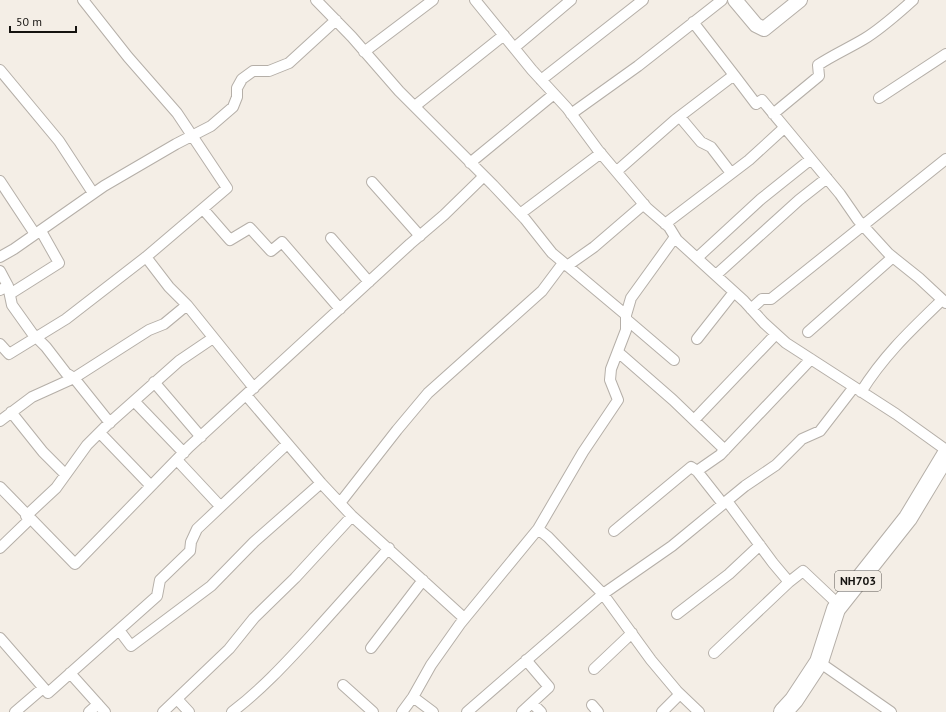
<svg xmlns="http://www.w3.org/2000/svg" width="946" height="712" font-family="'PT Sans',sans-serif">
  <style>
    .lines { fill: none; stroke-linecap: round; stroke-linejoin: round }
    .street-casing { stroke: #b5afa8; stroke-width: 12 }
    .secondary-casing { stroke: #b5afa8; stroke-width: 16 }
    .highway-casing { stroke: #b5afa8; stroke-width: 20 }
    .street { stroke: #fff; stroke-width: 10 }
    .secondary { stroke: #fff; stroke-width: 14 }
    .highway { stroke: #fff; stroke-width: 18 }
    .labels { text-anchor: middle; stroke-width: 4; stroke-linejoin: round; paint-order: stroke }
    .shield { fill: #f4eee6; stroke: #585550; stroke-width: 1 }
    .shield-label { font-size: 12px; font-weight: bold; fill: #151310 }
  </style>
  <rect width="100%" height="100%" fill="#f4eee6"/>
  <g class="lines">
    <defs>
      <path id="street" d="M316 0 352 37 399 91 493 185 525 219 552 253 626 315
        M475 0 532 70 567 108 598 150 647 208 669 227 677 240 744 301 764 323 786 343 896 414 946 450
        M514 48 571 0
        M364 52 433 0
        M0 70 59 141 93 193
        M734 75 756 104 762 100 840 194 858 220 889 254 919 278 946 303
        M541 80 643 0
        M879 98 946 54
        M415 106 504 35
        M571 114 638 66 722 0
        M773 114 819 76 818 65C833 55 849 48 864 39 882 28 897 14 913 0
        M680 117 701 142 711 147 731 173
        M470 163 554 94
        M617 171 675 120 734 75 693 22
        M0 181 35 234
        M372 182 420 236
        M203 209 230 240 250 228 271 251 282 242 340 309
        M520 214 601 153
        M665 224 749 160 784 128
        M331 238 369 282
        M0 257 14 249 104 186 176 144 211 126 233 107 237 97V88L242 79 253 71H269L289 63 336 20
        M146 257 169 287 187 305 254 388
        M697 258 761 199 811 159
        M567 266 594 247 644 204
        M0 271 8 286 0 290
        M716 275 799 200 827 178
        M8 286 12 305 32 333 46 347 66 373 74 378 110 423
        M10 294 59 263 41 231
        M751 309 762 299H771L946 159
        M626 319 674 360
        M808 332 893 257
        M697 339 734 292
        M0 344 9 354 66 319 146 257 227 188 177 113 128 57 83 0
        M618 352 673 400 725 450
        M154 382 201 437
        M861 392C884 355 911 330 942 300
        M246 395 321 483 352 516 464 618
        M134 401 184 453
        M11 412 43 452 65 474
        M694 420 776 334
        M0 421 32 397 74 378 149 330 164 324 187 305
        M100 433 151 486
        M177 460 220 506
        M0 487 75 564 189 447 410 244 444 215 484 176
        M340 503 397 430 428 393 542 291 563 263
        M723 504 697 471 720 455 811 359
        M26 516 56 488 87 445 107 425 179 361 213 338
        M538 529 548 537 603 594 651 660 677 691 699 712
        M614 531 691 467 697 471
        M0 548 30 519
        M789 582 803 571 839 605
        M677 614 729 574 760 545
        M119 630 131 646 211 586 254 542 321 483
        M0 638 48 693 157 596 160 580 190 551 191 542 197 529 287 444
        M371 648 423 580
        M714 653 789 582 773 563 727 501
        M819 662 891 712
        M594 669 632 633
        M70 673 105 712
        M343 685 373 712
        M413 697 433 712
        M177 699 189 712
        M532 703 541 712
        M592 705 598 712
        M15 712 43 688
        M89 712 98 704
        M163 712 229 649 254 618 295 578 352 516
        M232 712C261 690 285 664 309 638 336 608 363 578 389 548
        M402 712 413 697 431 665 460 624 538 529 583 452 618 400 610 380 611 369 626 330V315L631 298 675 237
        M467 712 603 594 672 546 745 486 776 465 802 439 820 431 854 387
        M522 712 549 687 526 660
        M662 712 680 694"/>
      <path id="secondary" d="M735 0 756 25 764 29 800 0"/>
      <path id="highway" d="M783 712 794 700 819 662 836 609 908 518 946 455"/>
    </defs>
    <!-- street casing -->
    <use href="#street" class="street-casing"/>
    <!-- secondary casing -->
    <use href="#secondary" class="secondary-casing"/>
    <!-- highway casing -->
    <use href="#highway" class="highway-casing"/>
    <!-- street -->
    <use href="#street" class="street"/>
    <!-- secondary -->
    <use href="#secondary" class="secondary"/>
    <!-- highway -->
    <use href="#highway" class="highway"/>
  </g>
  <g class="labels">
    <!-- shield labels -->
    <rect class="shield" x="835" y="571" width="46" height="20" rx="3"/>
    <g class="shield-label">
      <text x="858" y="585">NH703</text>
    </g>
  </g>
  <!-- scale -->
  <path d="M10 26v6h66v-6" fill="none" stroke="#151310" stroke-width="2"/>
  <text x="16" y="26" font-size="12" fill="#151310" stroke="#f4eee6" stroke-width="3" paint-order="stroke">50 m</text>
</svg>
